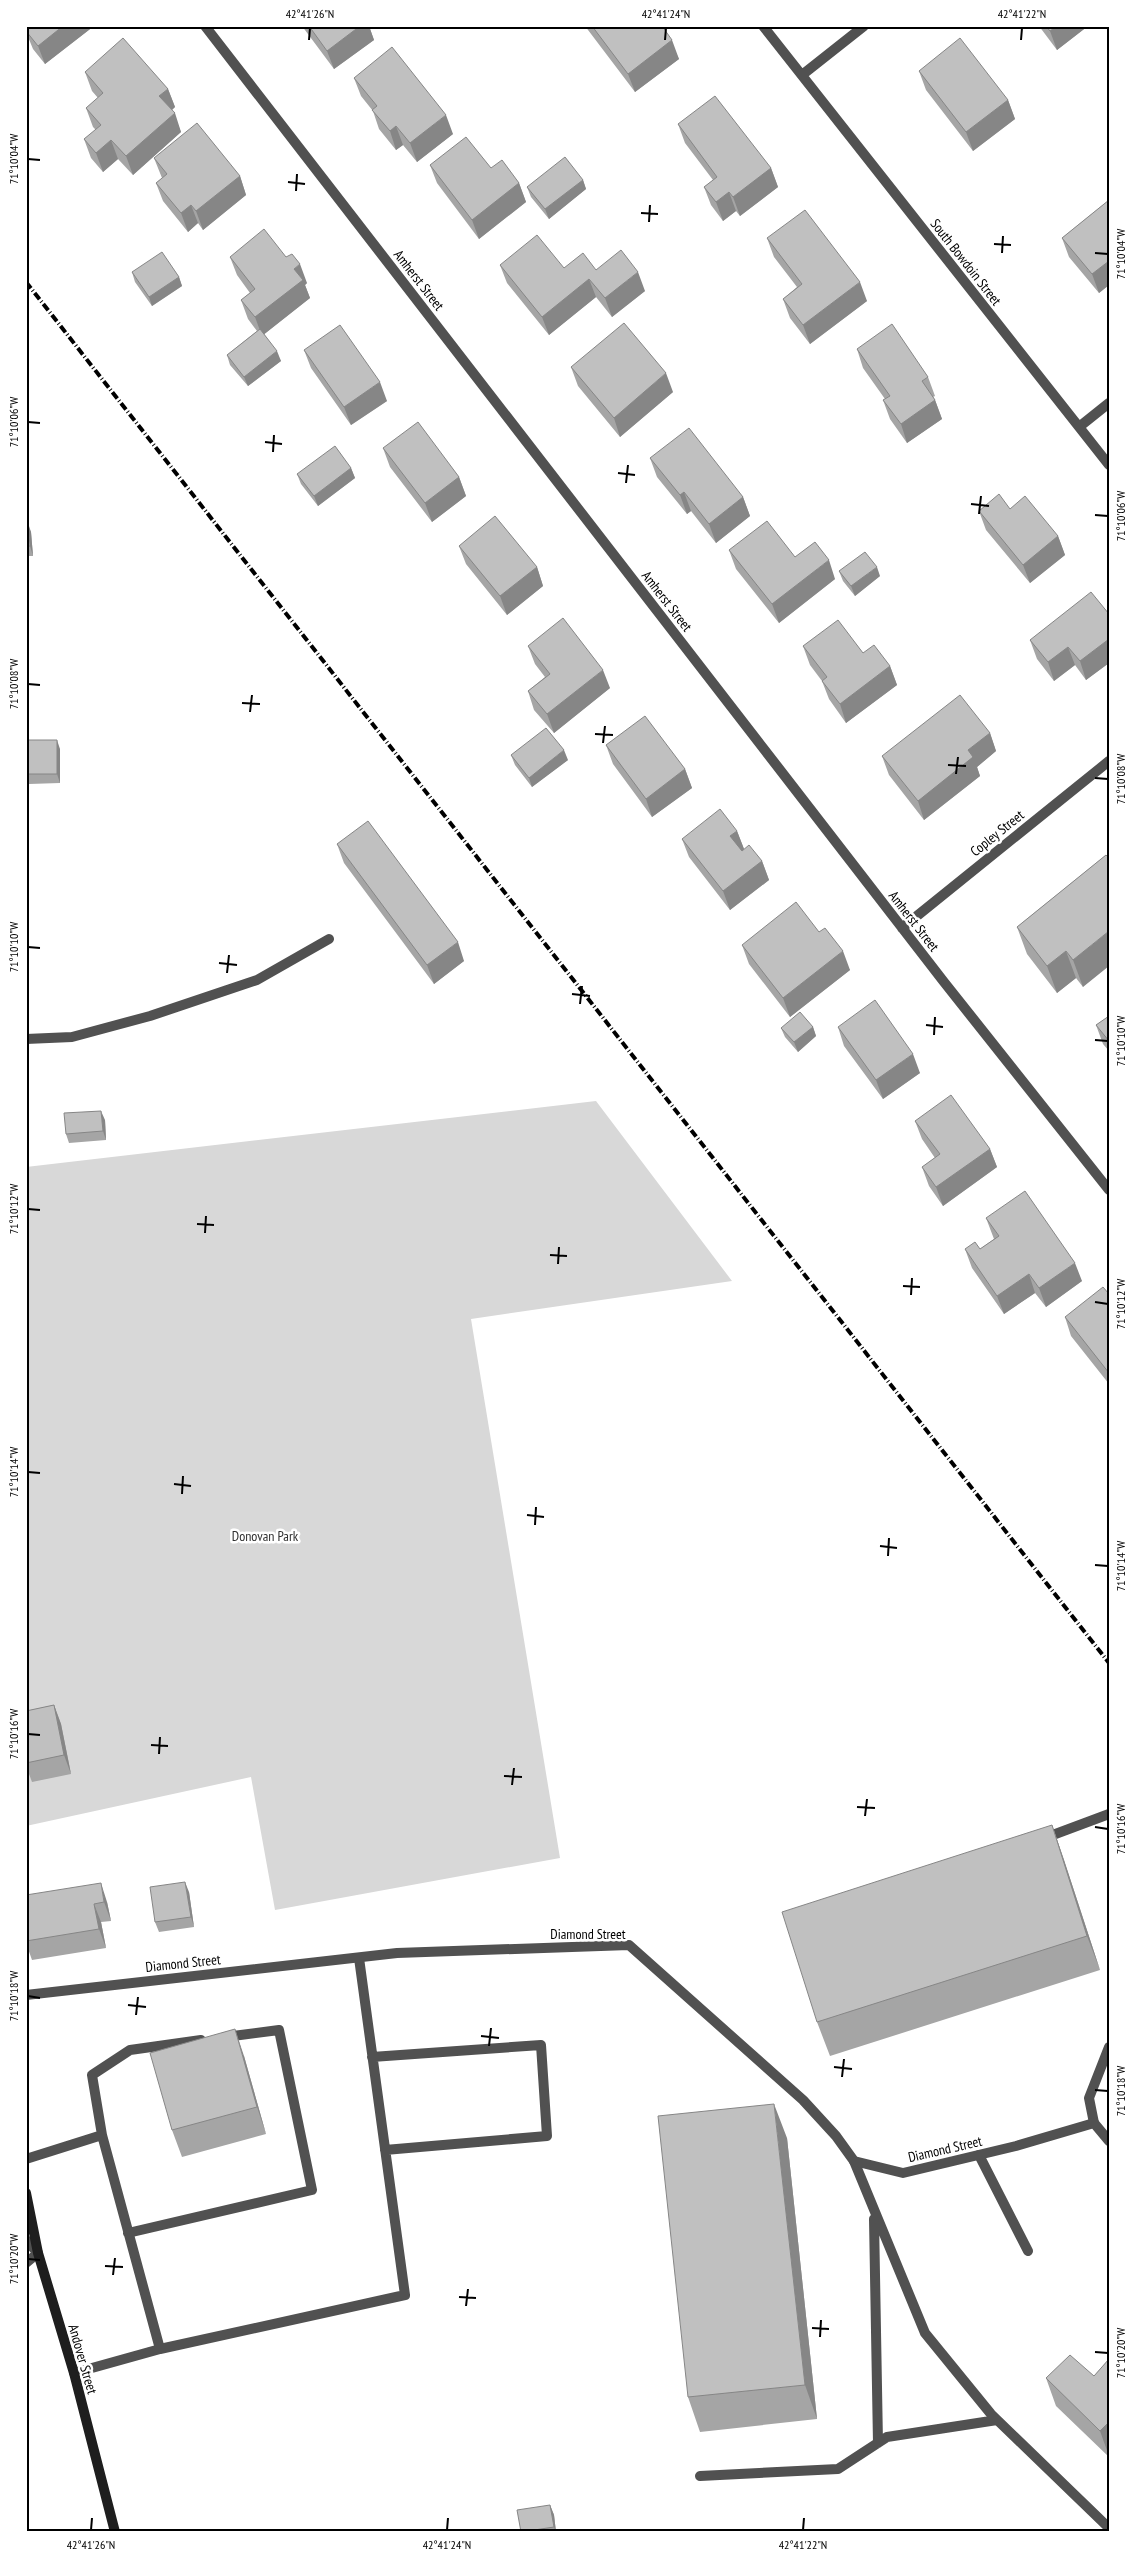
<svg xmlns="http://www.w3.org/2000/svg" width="1135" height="2558" font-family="'PT Sans Narrow',sans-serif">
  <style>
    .green { fill: #d8d8d8 }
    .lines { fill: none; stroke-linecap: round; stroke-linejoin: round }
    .service { stroke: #515151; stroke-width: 10 }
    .minor { stroke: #515151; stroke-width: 10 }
    .secondary { stroke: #1e1e1e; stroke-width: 10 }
    .rail { stroke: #000; stroke-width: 4; stroke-dasharray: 8 2.5 1 2.5; stroke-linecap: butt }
    .wall { fill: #a5a5a5 }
    .shaded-wall { fill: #868686 }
    .building { fill: #c0c0c0; stroke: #868686 }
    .ticks { fill: none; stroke: #000; stroke-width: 2 }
    .labels { text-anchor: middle; stroke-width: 5; stroke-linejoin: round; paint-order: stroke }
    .street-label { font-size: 14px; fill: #000; stroke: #fff }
    .park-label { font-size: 14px; fill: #2f2f2f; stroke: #fff }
    .neatline { fill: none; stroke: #000; stroke-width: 2 }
    .ticks-label { font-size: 12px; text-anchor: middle; fill: #000 }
  </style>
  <rect width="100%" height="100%" fill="#fff"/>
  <!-- green -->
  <path class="green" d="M596 1101 732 1281 471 1319 560 1858 275 1910 251 1777 26 1826V1167Z"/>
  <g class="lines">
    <!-- service -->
    <path class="service" d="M26 1039 72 1037 150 1016 257 980 329 939
      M1042 1839 1109 1814
      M372 2057 541 2045 547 2136 385 2150
      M1094 2123 1089 2098 1109 2047
      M102 2135 160 2349
      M979 2155 1028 2251
      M26 2159 102 2135 92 2075 130 2050 201 2040
      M854 2161 925 2333 991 2414 1109 2528
      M874 2219 878 2443
      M128 2233 312 2190 279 2030 225 2037
      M74 2373 160 2349 405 2295 359 1958
      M700 2476 838 2469 887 2437 997 2420"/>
    <!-- minor -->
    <path class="minor" d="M205 26 944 982 1109 1190
      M763 26 1109 465
      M802 75 864 26
      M1079 427 1109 403
      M902 928 1109 761
      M26 1995 397 1953 629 1945 803 2100 836 2136 854 2161 903 2173 1016 2146 1094 2123 1109 2141
      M26 2240 38 2253 26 2263"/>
    <!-- secondary -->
    <path class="secondary" d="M26 2193 38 2253 74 2373 115 2532"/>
    <!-- rail -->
    <path class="rail" d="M26 282 1109 1663"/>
  </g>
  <!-- wall -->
  <path class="wall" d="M31 26H94L45 64 33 49 26 32V30Z
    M302 26H369L374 40 334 69Z
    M585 26H662L679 59 635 92Z
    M1039 26H1088L1057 50Z
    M919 71 1008 100 1015 119 973 151 926 90Z
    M85 72 168 89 175 107 172 110 181 132 133 175 118 159 103 172 91 158 84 139 96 130 93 127 86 108 98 98 92 91Z
    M354 78 453 134 417 162 403 145 396 150 379 129 373 111 361 96Z
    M678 124 771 168 778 187 740 216 736 211 723 221 711 205 704 187 713 180 685 143Z
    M154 158 240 176 246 195 203 230 198 223 188 232 163 201 156 183 162 178Z
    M430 165 491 168 519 183 526 202 479 239 437 183Z
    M583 180 586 189 549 219 531 197 527 187Z
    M1109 200V285L1099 293 1069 257 1062 238Z
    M767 238 867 301 810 344 790 318 783 299 797 287 774 257Z
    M230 257 307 283 305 285 310 298 264 334 281 361 248 386 230 365 227 355 257 331 248 319 241 300 250 293 237 275Z
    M500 265 596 270 645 291 612 317 596 297 549 335 507 283Z
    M132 272 179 277 182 286 152 306 135 282Z
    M857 349 928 377 935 396 933 397 935 400 942 419 907 443 890 419 883 400 885 399 863 368Z
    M304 350 387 401 351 425 311 368Z
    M571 367 673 392 620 437 578 386Z
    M383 448 459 477 466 496 432 522 390 467Z
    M650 458 743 497 750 516 716 543 691 511 687 514 657 477Z
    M351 468 355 478 318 506 301 484 297 474Z
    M1010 509 1058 536 1065 555 1030 583 986 530 979 511Z
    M26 523 31 532 33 556H26Z
    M459 546 537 567 543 586 507 615 466 564Z
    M729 550 795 557 835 579 779 623 736 569Z
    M839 571 880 576 855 596 843 581Z
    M1109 614V663L1086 680 1075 665 1054 681 1037 659 1030 640Z
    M528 646 610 688 554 733 534 710 528 691 545 677 535 664Z
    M803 646 863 653 890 666 897 685 846 723 829 699 822 681 810 665Z
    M990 733 996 751 977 767 980 776 924 820 889 775 882 756Z
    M26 740 60 749V783L29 784 26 776Z
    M606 745 685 769 692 788 652 817 613 764Z
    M511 755 568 760 532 787 515 765Z
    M737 831 744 849 762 861 769 880 730 910 689 857 682 839Z
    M337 844 464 961 434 984 344 863Z
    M1106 855 1083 987 1076 978 1057 993 1027 954 1017 927Z
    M819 932 850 970 790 1017 749 964 742 945Z
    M1109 1016V1051L1103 1044 1096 1025Z
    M813 1027 816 1036 798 1052 785 1037 781 1028Z
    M838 1027 920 1073 883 1099 844 1046Z
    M26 1075 29 1109H26Z
    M105 1120 106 1140 69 1143 66 1134Z
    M915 1121 990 1149 997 1167 943 1206 929 1186 922 1167 935 1158 922 1139Z
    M986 1218 1082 1281 1046 1307 1035 1293 1004 1314 972 1268 965 1249H980L994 1239Z
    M1109 1294V1384L1071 1336 1065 1317Z
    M54 1705 61 1724 71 1774 32 1782 26 1766V1711Z
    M1052 1825 1064 1860 1100 1970 830 2056 817 2022Z
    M189 1892 194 1927 159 1932 155 1922Z
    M26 1895 107 1902 111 1921 101 1922 106 1948 32 1960 26 1943Z
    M244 2056 266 2134 182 2157 172 2130Z
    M787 2138 817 2419 700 2432 688 2397Z
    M1109 2359V2457L1056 2406 1046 2378 1094 2376Z
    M550 2505 554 2515 556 2532H521Z"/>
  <!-- shaded-wall -->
  <path class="shaded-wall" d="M63 26H94L45 64 38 46Z
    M360 26H369L374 40 334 69 327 51Z
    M1057 26H1088L1057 50 1050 31Z
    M672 40 679 59 635 92 628 74Z
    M168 89 175 107 166 115 159 96Z
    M1008 100 1015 119 973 151 966 132Z
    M175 113 181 132 133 175 126 156Z
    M446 115 453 134 417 162 410 143Z
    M396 126 403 145 396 150 390 131Z
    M111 140 118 159 103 172 96 153Z
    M771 168 778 187 740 216 733 197Z
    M240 176 246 195 203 230 196 211Z
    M583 180 586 189 549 219 545 209Z
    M519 183 526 202 479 239 472 220Z
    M729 192 736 211 723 221 716 202Z
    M191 205 198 223 188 232 181 213Z
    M1109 261V285L1099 293 1092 274Z
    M300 264 307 283 305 285 310 298 262 336 255 317 294 269Z
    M638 272 645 291 612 317 605 298Z
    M179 277 182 286 152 306 149 297Z
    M589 279 596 297 549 335 542 317Z
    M860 282 867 301 810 344 803 325Z
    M277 351 281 361 248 386 244 377Z
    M666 373 673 392 620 437 614 418Z
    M380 382 387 401 351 425 344 407Z
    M935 400 942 419 907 443 901 424Z
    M351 468 355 478 318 506 314 496Z
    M459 477 466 496 432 522 425 503Z
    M684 492 691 511 687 514 680 495Z
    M743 497 750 516 716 543 709 524Z
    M28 523 31 532 33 556 30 546Z
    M1058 536 1065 555 1030 583 1023 565Z
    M829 560 835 579 779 623 772 604Z
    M537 567 543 586 507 615 500 596Z
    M877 567 880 576 855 596 851 586Z
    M1109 639V663L1086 680 1080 661Z
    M1068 647 1075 665 1054 681 1048 662Z
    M890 666 897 685 846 723 840 704Z
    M603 670 610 688 554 733 547 714Z
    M990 733 996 751 977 767 980 776 924 820 918 801 968 750Z
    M57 740 60 749V783L57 774Z
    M564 750 568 760 532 787 529 778Z
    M685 769 692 788 652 817 646 799Z
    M737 831 744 849 737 854 730 836Z
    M762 861 769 880 730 910 723 891Z
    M1109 931V966L1083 987 1073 960Z
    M458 942 464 961 434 984 427 965Z
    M843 951 850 970 790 1017 783 998Z
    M1066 951 1076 978 1057 993 1047 966Z
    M813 1027 816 1036 798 1052 794 1042Z
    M913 1054 920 1073 883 1099 876 1080Z
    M26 1075 29 1109 26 1100Z
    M101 1111 105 1120 106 1140 103 1131Z
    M990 1149 997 1167 943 1206 936 1187Z
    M1075 1263 1082 1281 1046 1307 1039 1288Z
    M1029 1274 1035 1293 1004 1314 997 1296Z
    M54 1705 61 1724 71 1774 64 1755Z
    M1052 1825 1064 1860 1100 1970 1087 1936Z
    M185 1882 189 1892 194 1927 191 1917Z
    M101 1883 107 1902 111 1921 104 1902Z
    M94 1904 101 1922 106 1948 99 1929Z
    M235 2029 244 2056 266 2134 257 2107Z
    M774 2104 787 2138 817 2419 805 2385Z
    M1109 2422V2456L1100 2431Z
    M550 2505 554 2515 556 2532 554 2527Z"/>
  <!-- building -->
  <path class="building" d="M31 26H63L38 46 26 31V30Z
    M309 26H360L327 51Z
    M592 26H662L672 40 628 74Z
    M1046 26H1057L1050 31Z
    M123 38 168 89 159 96 175 113 126 156 111 140 96 153 84 139 101 125 86 108 103 93 85 72Z
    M960 38 1008 100 966 132 919 71Z
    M392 47 446 115 410 143 396 126 390 131 372 110 377 106 354 78Z
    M715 96 771 168 733 197 729 192 716 202 704 187 717 177 678 124Z
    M197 123 240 176 196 211 191 205 181 213 156 183 167 174 154 158Z
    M466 137 491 168 502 160 519 183 472 220 430 165Z
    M565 157 583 180 545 209 527 187Z
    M1109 200V261L1092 274 1062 238Z
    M805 210 860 282 803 325 783 299 802 284 767 238Z
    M264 229 286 257 292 254 300 264 294 269 303 280 255 317 241 300 255 289 230 257Z
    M537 235 564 268 583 253 596 270 621 250 638 272 605 298 589 279 542 317 500 265Z
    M162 252 179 277 149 297 132 272Z
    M624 323 666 373 614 418 571 367Z
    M892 324 928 377 922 381 935 400 901 424 883 400 890 396 857 349Z
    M340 325 380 382 344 407 304 350Z
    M260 329 277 351 244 377 227 355Z
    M418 422 459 477 425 503 383 448Z
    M689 428 743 497 709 524 684 492 680 495 650 458Z
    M335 446 351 468 314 496 297 474Z
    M999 494 1010 509 1025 496 1058 536 1023 565 979 511Z
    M495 516 537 567 500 596 459 546Z
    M767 521 795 557 815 542 829 560 772 604 729 550Z
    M26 523H28L30 546H26Z
    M865 552 877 567 851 586 839 571Z
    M1091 592 1109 614V639L1080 661 1068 647 1048 662 1030 640Z
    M563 618 603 670 547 714 528 691 550 674 528 646Z
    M838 620 863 653 874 645 890 666 840 704 822 681 827 677 803 646Z
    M960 695 990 733 968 750 973 757 918 801 882 756Z
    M645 716 685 769 646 799 606 745Z
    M546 728 564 750 529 778 511 755Z
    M26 740H57V774H26Z
    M720 809 737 831 730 836 742 851 749 845 762 861 723 891 682 839Z
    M368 821 458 942 427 965 337 844Z
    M1106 855 1109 858V931L1073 960 1066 951 1047 966 1017 927Z
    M796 902 819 932 825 928 843 951 783 998 742 945Z
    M875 1000 913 1054 876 1080 838 1027Z
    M800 1012 813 1027 794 1042 781 1028Z
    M1109 1016V1041L1096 1025Z
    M951 1095 990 1149 936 1187 922 1167 940 1154 915 1121Z
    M101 1111 103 1131 66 1134 64 1113Z
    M1025 1191 1075 1263 1039 1288 1029 1274 997 1296 965 1249 975 1242 980 1249 999 1236 986 1218Z
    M1103 1287 1109 1294V1373L1065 1317Z
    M54 1705 64 1755 26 1763V1711Z
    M1052 1825 1087 1936 817 2022 782 1912Z
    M185 1882 191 1917 155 1922 150 1887Z
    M101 1883 104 1902 94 1904 99 1929 26 1941V1895Z
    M235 2029 257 2107 172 2130 150 2053Z
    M774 2104 805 2385 688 2397 658 2116Z
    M1070 2355 1094 2376 1109 2359V2422L1100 2431 1046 2378Z
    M550 2505 554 2527 521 2532 517 2510Z"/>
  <!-- ticks -->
  <path class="ticks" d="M309 40 310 28M665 40 666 28M1021 40 1022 28M28 159 40 160M288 182 305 184M296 191 297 174M641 213 658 214M649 222 650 205M994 244 1011 245M1002 253 1003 236M1095 253 1108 254M28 422 40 423M265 442 282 444M273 452 274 435M618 473 635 475M626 483 628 465M971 504 989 506M979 514 981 496M1095 515 1108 516M28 684 40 685M242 703 260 704M250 712 252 695M595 734 613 735M603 743 605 726M948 765 966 766M956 774 958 757M1095 778 1108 779M28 947 40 948M219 963 237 965M227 973 229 955M572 994 590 996M580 1004 582 986M926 1025 943 1027M934 1035 935 1017M1095 1040 1108 1041M28 1209 40 1210M197 1224 214 1225M205 1233 206 1216M550 1255 567 1256M558 1264 559 1247M903 1286 920 1287M911 1295 912 1278M1095 1302 1108 1304M28 1472 40 1473M174 1484 191 1486M182 1494 183 1476M527 1515 544 1517M535 1525 536 1507M880 1546 897 1548M888 1556 889 1538M1095 1565 1108 1566M28 1734 40 1735M151 1745 168 1746M159 1754 160 1737M504 1776 522 1777M512 1785 514 1768M857 1807 875 1808M865 1816 867 1799M1095 1827 1108 1829M28 1996 40 1998M128 2005 146 2007M136 2015 138 1997M481 2036 499 2038M489 2046 491 2028M834 2067 852 2069M842 2077 844 2059M1095 2090 1108 2091M28 2259 40 2260M105 2266 123 2267M113 2275 115 2258M459 2297 476 2298M466 2306 468 2289M812 2328 829 2329M820 2337 821 2320M1095 2352 1108 2353M91 2530 92 2518M447 2530 448 2518M803 2530 804 2518"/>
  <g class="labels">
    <!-- street labels -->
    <g class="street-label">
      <text transform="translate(966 262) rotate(52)" y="5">South Bowdoin Street</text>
      <text transform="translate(419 280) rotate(52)" y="5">Amherst Street</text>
      <text transform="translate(667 601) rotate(52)" y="5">Amherst Street</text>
      <text transform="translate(997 833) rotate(-39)" y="5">Copley Street</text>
      <text transform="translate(914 921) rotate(52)" y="5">Amherst Street</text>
      <text x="588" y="1939">Diamond Street</text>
      <text transform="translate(183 1963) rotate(-6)" y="5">Diamond Street</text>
      <text transform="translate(945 2149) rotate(-13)" y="5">Diamond Street</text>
      <text transform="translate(83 2359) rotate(74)" y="5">Andover Street</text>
    </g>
    <!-- park labels -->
    <g class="park-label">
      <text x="265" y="1541">Donovan Park</text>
    </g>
  </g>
  <!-- border -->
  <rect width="1135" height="2558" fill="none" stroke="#ffffff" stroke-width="55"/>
  <rect x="28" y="28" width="1080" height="2502" class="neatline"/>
  <g class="ticks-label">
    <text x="310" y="18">42°41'26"N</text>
    <text x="666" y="18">42°41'24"N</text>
    <text x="1022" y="18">42°41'22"N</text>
    <text transform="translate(14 159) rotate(-90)" y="4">71°10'04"W</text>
    <text transform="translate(1121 254) rotate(-90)" y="4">71°10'04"W</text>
    <text transform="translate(14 422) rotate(-90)" y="4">71°10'06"W</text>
    <text transform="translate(1121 516) rotate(-90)" y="4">71°10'06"W</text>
    <text transform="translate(14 684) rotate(-90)" y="4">71°10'08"W</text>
    <text transform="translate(1121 779) rotate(-90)" y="4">71°10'08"W</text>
    <text transform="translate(14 947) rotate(-90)" y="4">71°10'10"W</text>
    <text transform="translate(1121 1041) rotate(-90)" y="4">71°10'10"W</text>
    <text transform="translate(14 1209) rotate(-90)" y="4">71°10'12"W</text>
    <text transform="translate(1121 1304) rotate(-90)" y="4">71°10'12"W</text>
    <text transform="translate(14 1472) rotate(-90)" y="4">71°10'14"W</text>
    <text transform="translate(1121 1566) rotate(-90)" y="4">71°10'14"W</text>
    <text transform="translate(14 1734) rotate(-90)" y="4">71°10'16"W</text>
    <text transform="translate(1121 1829) rotate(-90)" y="4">71°10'16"W</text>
    <text transform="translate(14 1996) rotate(-90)" y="4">71°10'18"W</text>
    <text transform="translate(1121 2091) rotate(-90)" y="4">71°10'18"W</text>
    <text transform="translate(14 2259) rotate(-90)" y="4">71°10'20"W</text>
    <text transform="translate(1121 2353) rotate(-90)" y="4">71°10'20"W</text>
    <text x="91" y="2549">42°41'26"N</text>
    <text x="447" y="2549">42°41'24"N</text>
    <text x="803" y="2549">42°41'22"N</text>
  </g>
</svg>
